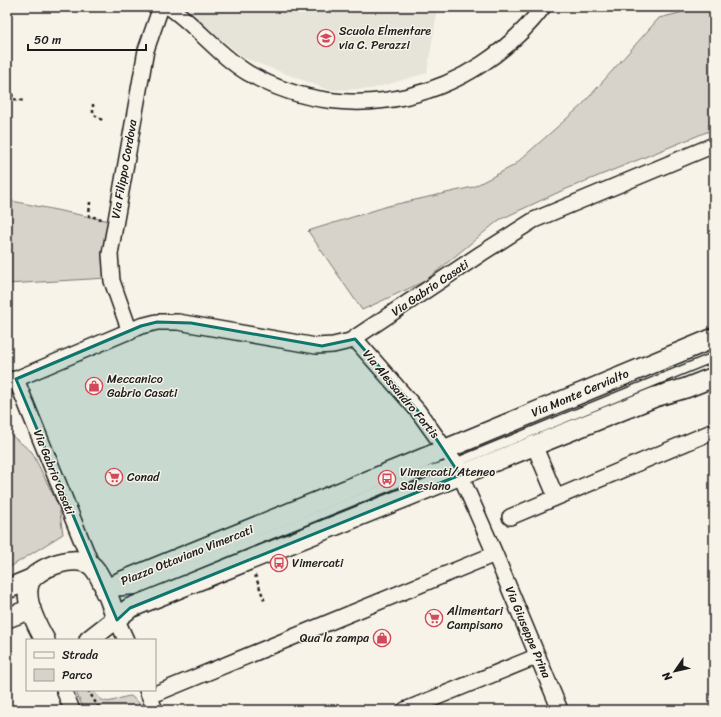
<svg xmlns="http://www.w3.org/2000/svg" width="721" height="717" font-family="Sriracha,sans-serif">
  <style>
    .built { fill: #e6e3d9 }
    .green { fill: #d7d3cb; stroke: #7a7874 }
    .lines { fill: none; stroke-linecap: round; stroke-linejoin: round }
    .service-casing { stroke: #1c1c1c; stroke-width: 11 }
    .minor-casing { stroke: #1c1c1c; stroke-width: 18 }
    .tertiary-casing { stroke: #1c1c1c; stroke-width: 22 }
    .path { stroke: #1c1c1c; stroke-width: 2.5; stroke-dasharray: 3 3; stroke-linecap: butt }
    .service { stroke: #f7f3e8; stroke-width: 8 }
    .minor { stroke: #f7f3e8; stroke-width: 15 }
    .tertiary { stroke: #f7f3e8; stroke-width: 19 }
    .marked { fill: #0f766e; fill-opacity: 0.2; stroke: #0f766e; stroke-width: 3; stroke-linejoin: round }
    .labels { text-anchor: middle; stroke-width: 3; stroke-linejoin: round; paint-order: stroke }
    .poi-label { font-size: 12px; fill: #1c1c1c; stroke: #f7f3e8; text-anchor: start }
    .street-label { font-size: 12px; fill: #1c1c1c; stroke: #f7f3e8 }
  </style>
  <rect width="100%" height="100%" fill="#f7f3e8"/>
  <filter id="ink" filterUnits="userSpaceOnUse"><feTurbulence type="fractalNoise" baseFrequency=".025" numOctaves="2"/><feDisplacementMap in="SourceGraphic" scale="8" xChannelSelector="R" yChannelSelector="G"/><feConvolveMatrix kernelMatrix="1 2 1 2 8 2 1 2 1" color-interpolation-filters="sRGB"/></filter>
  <g filter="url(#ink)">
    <!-- built -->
    <path class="built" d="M182 7H436V19L427 73 371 89 329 90 244 58Z"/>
    <!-- green -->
    <path class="green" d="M704 7H714V129L559 192 499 220 425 281 362 310 308 231 388 206 473 187 513 166 582 105 659 18Z
      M7 200 110 221 107 278 7 284Z
      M7 432 32 452 59 507 63 534 7 569Z
      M75 690H93C106 711 115 697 131 696L139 703 142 710H84Z"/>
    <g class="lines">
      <defs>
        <path id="service" d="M112 592 135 590 427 471 455 463 714 357"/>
        <path id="minor" d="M169 7C197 26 218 55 248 73 350 131 473 99 543 7
          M130 332 112 281 110 254 146 50 161 7
          M355 339 418 411 455 463 495 554 560 710
          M16 379 92 566
          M7 380 16 379 141 326 157 322H178L316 346 333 345 350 341 482 253 534 220 714 145
          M534 445 556 497
          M510 517 714 431
          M117 620 126 640
          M64 690 72 710
          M147 690 155 710
          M150 696 495 554
          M405 710 538 656"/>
        <path id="tertiary" d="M7 589 31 579
          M105 592 120 582 446 449 714 338
          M7 618 31 609
          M45 640C37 626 24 601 29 584 34 567 80 552 93 567 104 579 111 605 117 620
          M89 640 130 608 655 397 686 388 714 377"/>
      </defs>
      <!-- service casing -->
      <use href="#service" class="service-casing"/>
      <!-- minor casing -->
      <use href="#minor" class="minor-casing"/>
      <!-- tertiary casing -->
      <use href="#tertiary" class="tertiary-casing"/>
      <!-- path -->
      <path class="path" d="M118 9H128L129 7
        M11 88 13 99 25 101
        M93 104V114L102 120
        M90 202 89 216 102 219
        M255 575 265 602
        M88 690 100 710"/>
      <!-- service -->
      <use href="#service" class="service"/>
      <!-- minor -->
      <use href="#minor" class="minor"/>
      <!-- tertiary -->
      <use href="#tertiary" class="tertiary"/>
    </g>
  </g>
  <!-- marked area -->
  <path class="marked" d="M157 322 191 323 322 346 355 339 418 411 460 475 130 608 117 620 16 379 141 326Z"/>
  <!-- icons -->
  <defs>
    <symbol id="school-ring" viewBox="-11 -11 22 22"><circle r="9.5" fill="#f7f3e8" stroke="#d1495b" stroke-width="1.5"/><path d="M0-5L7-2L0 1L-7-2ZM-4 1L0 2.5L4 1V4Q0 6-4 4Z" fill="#d1495b"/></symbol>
    <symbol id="shop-ring" viewBox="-11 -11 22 22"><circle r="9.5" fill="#f7f3e8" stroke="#d1495b" stroke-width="1.5"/><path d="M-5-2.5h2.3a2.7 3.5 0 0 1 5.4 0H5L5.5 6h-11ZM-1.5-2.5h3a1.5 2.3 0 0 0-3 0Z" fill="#d1495b"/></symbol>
    <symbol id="supermarket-ring" viewBox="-11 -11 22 22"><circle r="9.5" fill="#f7f3e8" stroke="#d1495b" stroke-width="1.5"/><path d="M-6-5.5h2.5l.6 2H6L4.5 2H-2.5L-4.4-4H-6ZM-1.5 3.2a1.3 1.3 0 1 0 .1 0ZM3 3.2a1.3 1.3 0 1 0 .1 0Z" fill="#d1495b"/></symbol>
    <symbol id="bus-ring" viewBox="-11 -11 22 22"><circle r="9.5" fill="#f7f3e8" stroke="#d1495b" stroke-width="1.5"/><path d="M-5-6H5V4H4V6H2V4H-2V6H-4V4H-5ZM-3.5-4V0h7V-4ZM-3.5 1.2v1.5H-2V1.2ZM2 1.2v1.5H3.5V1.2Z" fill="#d1495b"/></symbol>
  </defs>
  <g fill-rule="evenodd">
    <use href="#school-ring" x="316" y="28" width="20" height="20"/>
    <use href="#shop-ring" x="84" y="376" width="20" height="20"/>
    <use href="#supermarket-ring" x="104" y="467" width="20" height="20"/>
    <use href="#bus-ring" x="377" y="469" width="20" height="20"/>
    <use href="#bus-ring" x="269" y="553" width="20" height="20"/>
    <use href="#supermarket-ring" x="424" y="608" width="20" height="20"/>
    <use href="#shop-ring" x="372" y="628" width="20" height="20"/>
  </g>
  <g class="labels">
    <!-- poi labels -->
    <g class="poi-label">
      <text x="339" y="35">Scuola Elmentare<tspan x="339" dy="14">via C. Perazzi</tspan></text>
      <text x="107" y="383">Meccanico<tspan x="107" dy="14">Gabrio Casati</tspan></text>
      <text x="400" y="476">Vimercati/Ateneo<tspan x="400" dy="14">Salesiano</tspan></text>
      <text x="127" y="481">Conad</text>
      <text x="292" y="567">Vimercati</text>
      <text x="447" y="615">Alimentari<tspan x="447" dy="14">Campisano</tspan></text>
      <text x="369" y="642" text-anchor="end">Qua la zampa</text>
    </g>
    <!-- street labels -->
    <g class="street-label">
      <text transform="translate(124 169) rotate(-80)" y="4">Via Filippo Cordova</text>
      <text transform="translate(430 288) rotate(-34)" y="4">Via Gabrio Casati</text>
      <text transform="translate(580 393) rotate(-23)" y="4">Via Monte Cervialto</text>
      <text transform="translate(401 394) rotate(50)" y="4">Via Alessandro Fortis</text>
      <text transform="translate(54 472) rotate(68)" y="4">Via Gabrio Casati</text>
      <text transform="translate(187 555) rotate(-22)" y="4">Piazza Ottaviano Vimercati</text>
      <text transform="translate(528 632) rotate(67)" y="4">Via Giuseppe Prina</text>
    </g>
  </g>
  <!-- margin -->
  <rect width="721" height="717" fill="none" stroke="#f7f3e8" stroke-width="24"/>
  <rect x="12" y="12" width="697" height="693" fill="none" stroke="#1c1c1c" stroke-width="1.5" filter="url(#ink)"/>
  <!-- legend -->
  <rect x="26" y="639" width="130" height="52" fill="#f7f3e8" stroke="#9f9d96"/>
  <rect x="34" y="652" width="20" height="6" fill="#f7f3e8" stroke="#9f9d96"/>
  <text x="62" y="659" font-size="12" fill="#1c1c1c">Strada</text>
  <rect x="34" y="669" width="20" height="12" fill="#d7d3cb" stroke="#9f9d96"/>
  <text x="62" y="679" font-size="12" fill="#1c1c1c">Parco</text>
  <!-- north arrow -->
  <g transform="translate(675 671) rotate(236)" stroke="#f7f3e8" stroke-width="3" paint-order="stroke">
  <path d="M0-3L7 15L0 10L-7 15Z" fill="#1c1c1c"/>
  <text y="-6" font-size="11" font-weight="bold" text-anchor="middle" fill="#1c1c1c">N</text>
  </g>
  <!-- scale -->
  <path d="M28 44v6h118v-6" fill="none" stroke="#1c1c1c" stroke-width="2"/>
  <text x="34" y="44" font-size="12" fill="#1c1c1c" stroke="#f7f3e8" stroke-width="3" paint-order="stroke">50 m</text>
</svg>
